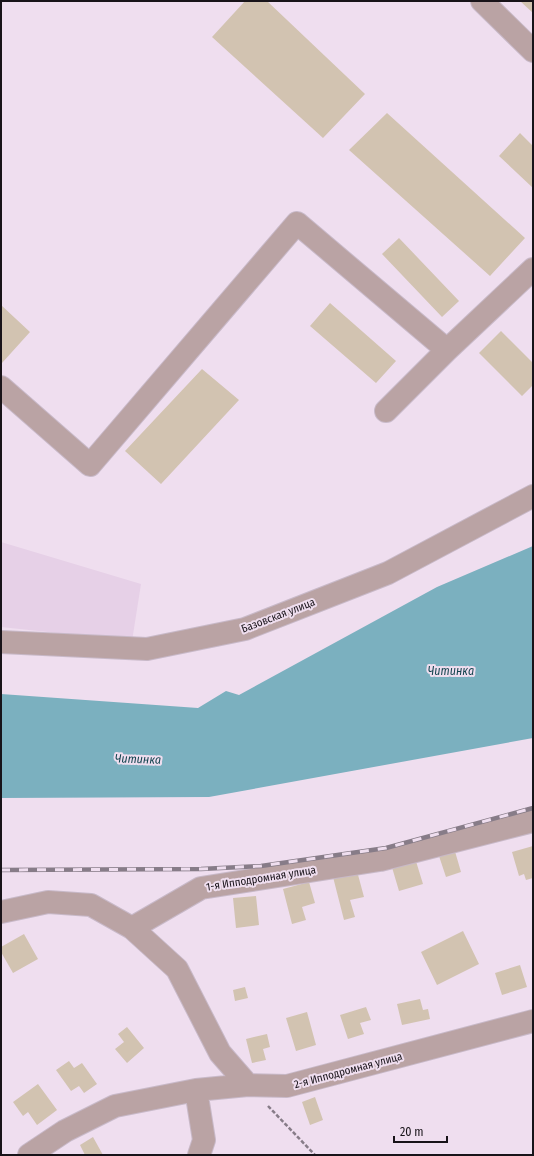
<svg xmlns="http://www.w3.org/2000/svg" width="534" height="1156" font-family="'Fira Sans Condensed',sans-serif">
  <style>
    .built { fill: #e6d0e7 }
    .water { fill: #7bb0bf }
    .building { fill: #d2c3b1 }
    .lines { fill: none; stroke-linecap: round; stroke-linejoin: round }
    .minor-casing { stroke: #c8b9c8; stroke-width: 24 }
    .path { stroke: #877c88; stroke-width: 2.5; stroke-dasharray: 4 2; stroke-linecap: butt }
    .minor { stroke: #baa3a4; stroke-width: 22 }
    .rail-casing { stroke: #877c88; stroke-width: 4.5 }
    .rail { stroke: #efdeef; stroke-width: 3; stroke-dasharray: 9; stroke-linecap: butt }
    .labels { text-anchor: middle; stroke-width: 4; stroke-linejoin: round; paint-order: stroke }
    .street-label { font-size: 11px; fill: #181319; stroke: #efdeef }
    .water-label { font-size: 12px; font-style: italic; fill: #14444f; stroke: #efdeef }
  </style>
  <rect width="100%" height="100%" fill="#efdeef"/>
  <!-- built -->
  <path class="built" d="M1 542 141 584 132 641 1 627Z"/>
  <!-- water -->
  <path class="water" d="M533 546V738L209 797 1 798V694L198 708 226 691 239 695 437 587Z"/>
  <!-- building -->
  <path class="building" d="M245 1H267L365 94 323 138 212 37Z
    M520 1H533V13Z
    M387 113 525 238 490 276 349 150Z
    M520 133 533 146V188L499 156Z
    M399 238 459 301 442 317 382 254Z
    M330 303 396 361 376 383 310 326Z
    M1 305 30 332 2 363 1 361Z
    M501 331 533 363V385L522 396 479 353Z
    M202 369 239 400 161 484 125 451Z
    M533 846V878L526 880 524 874 519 876 512 852Z
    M454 848 461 872 446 877 438 853Z
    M415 858 423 884 399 891 391 864Z
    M357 871 364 897 350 900 355 917 344 920 333 877Z
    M309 882 315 903 302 907 306 920 292 924 283 889Z
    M256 896 259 925 236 928 233 898Z
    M463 931 479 964 437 985 421 952Z
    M24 934 38 959 13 973 1 952V947Z
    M520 965 527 987 502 995 495 973Z
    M245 987 248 998 235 1001 233 990Z
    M420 999 423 1010 428 1009 430 1019 402 1025 397 1004Z
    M366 1007 371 1020 360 1023 364 1034 348 1039 340 1015Z
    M307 1012 316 1045 296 1051 286 1018Z
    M127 1027 144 1048 127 1063 115 1049 124 1042 118 1034Z
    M267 1034 270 1047 263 1049 266 1060 252 1063 246 1039Z
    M69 1061 74 1068 82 1063 97 1084 84 1093 79 1086 71 1091 56 1070Z
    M38 1084 57 1110 37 1125 28 1112 23 1116 13 1102Z
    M315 1097 323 1120 310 1125 302 1102Z
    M93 1137 103 1155H85L80 1145Z"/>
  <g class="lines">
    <defs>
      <path id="minor" d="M482 1 533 51
        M1 387 90 465 297 223 447 350 533 269
        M386 411 447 350
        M1 642 147 649 245 629 388 573 533 496
        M1 912 48 902 91 905 132 928 201 888 380 860 533 821
        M132 928 177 969 220 1053 248 1085
        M196 1090 204 1140 199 1155
        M29 1155 65 1131 115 1106 196 1090 248 1085 287 1086 533 1021"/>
    </defs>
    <!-- minor casing -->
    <use href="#minor" class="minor-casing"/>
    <!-- path -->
    <path class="path" d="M268 1106 315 1155"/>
    <!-- minor -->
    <use href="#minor" class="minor"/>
    <defs>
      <path id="rail" d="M1 870 201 869 261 866 386 848 533 808"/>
    </defs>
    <!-- rail casing -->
    <use href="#rail" class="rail-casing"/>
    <!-- rail -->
    <use href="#rail" class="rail"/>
  </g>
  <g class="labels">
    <!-- street labels -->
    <g class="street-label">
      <text transform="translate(278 615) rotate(-21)" y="4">Базовская улица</text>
      <text transform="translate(261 878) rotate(-9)" y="4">1-я Ипподромная улица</text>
      <text transform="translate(348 1070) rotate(-15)" y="4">2-я Ипподромная улица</text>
    </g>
    <!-- water labels -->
    <g class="water-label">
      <text x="451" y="675">Читинка</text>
      <text transform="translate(138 759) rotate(2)" y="4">Читинка</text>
    </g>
  </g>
  <!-- border -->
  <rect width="534" height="1156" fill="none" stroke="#181319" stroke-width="4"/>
  <!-- scale -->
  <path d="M394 1136v6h53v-6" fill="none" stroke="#181319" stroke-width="2"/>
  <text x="400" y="1136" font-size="12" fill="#181319" stroke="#efdeef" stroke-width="3" paint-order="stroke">20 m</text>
</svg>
